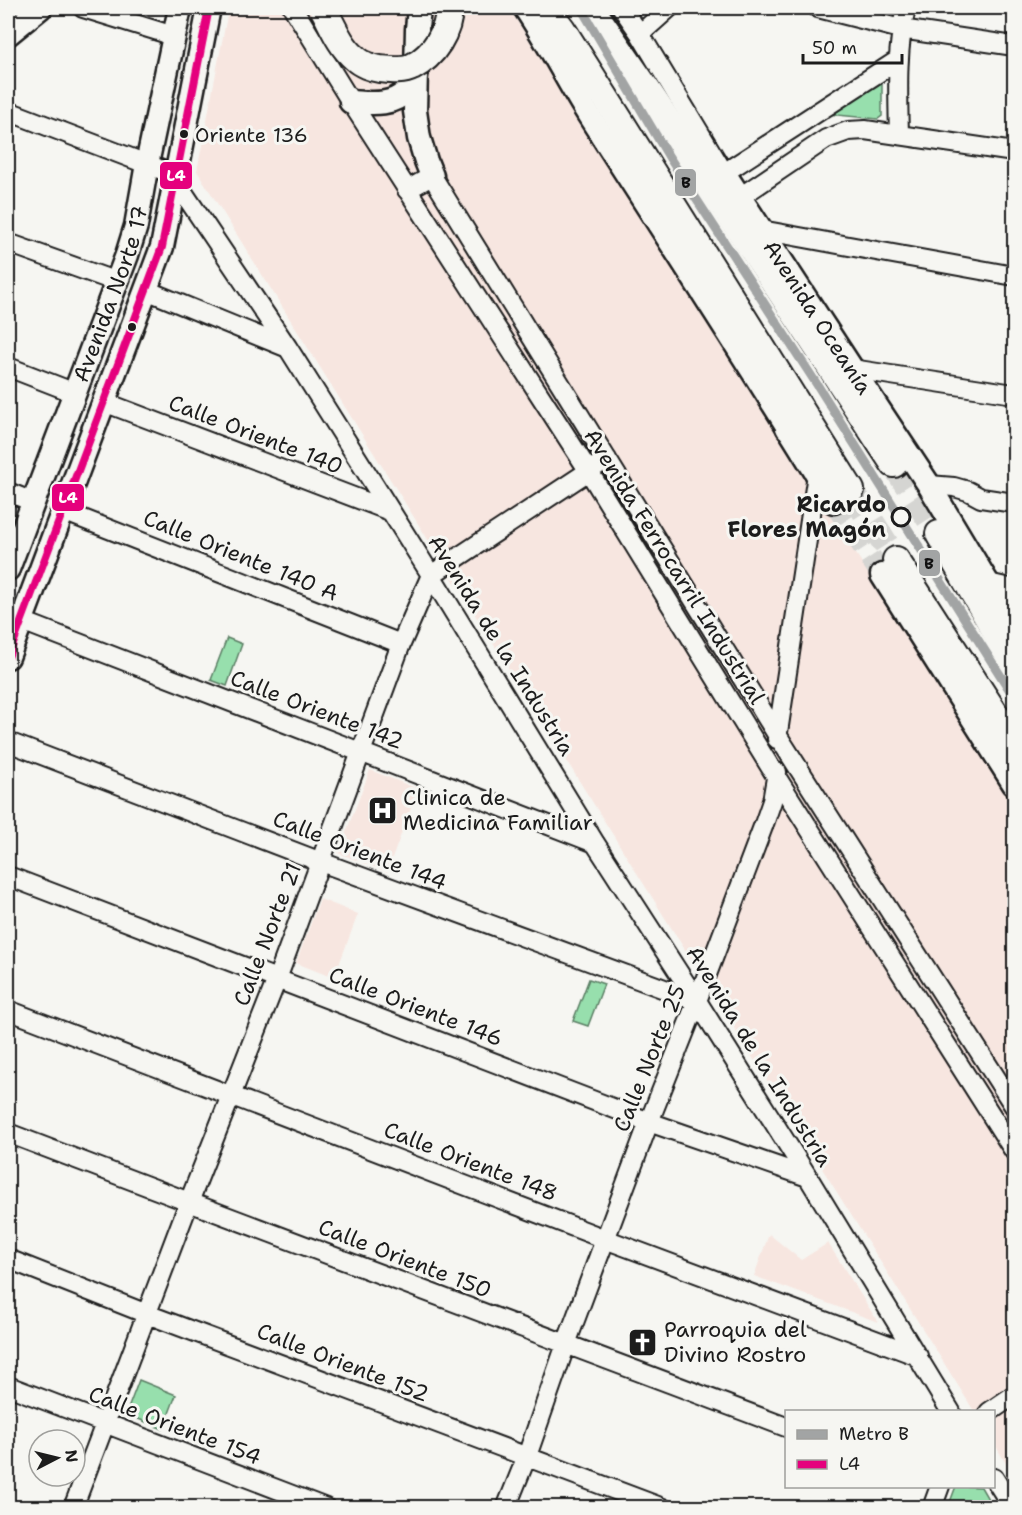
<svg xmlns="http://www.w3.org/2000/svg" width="1022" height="1515" font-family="'Shantell Sans',sans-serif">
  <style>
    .built { fill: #f7e6e0 }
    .green { fill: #97dfad; stroke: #5a7e64; stroke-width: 1.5 }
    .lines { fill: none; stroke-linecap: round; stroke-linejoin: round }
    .major-tunnel { stroke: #d5d5d2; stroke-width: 22; stroke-dasharray: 22 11; stroke-linecap: butt }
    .highway-tunnel { stroke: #d5d5d2; stroke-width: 26; stroke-dasharray: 26 13; stroke-linecap: butt }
    .minor-casing { stroke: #1c1c1c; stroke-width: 22 }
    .major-casing { stroke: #1c1c1c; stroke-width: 27 }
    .highway-casing { stroke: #1c1c1c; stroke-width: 30 }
    .minor { stroke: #f6f6f2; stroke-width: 18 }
    .major { stroke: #f6f6f2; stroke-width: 22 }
    .highway { stroke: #f6f6f2; stroke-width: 26 }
    .highway-bridge-casing { stroke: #1c1c1c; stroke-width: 30; stroke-linecap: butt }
    .highway-bridge { stroke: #f6f6f2; stroke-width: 26 }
    .bus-1-casing { stroke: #f6f6f2; stroke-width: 12 }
    .bus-1 { stroke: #e5007d; stroke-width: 8 }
    .metro-1-casing { stroke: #f6f6f2; stroke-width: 14 }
    .metro-1 { stroke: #a2a4a4; stroke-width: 9 }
    .bus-dot { fill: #1c1c1c; stroke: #f6f6f2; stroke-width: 2 }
    .stop-dot { fill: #f6f6f2; stroke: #1c1c1c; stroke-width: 3 }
    .labels { text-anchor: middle; stroke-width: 6; stroke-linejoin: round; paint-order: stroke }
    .bus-label { font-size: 20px; fill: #1c1c1c; stroke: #f6f6f2; text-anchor: start }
    .street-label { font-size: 22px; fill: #1c1c1c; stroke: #f6f6f2 }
    .stop-label { font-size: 22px; font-weight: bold; fill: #1c1c1c; stroke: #f6f6f2; text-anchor: end }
    .poi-label { font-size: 22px; fill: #1c1c1c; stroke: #f6f6f2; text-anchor: start }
    .line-badge { stroke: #f6f6f2; stroke-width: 2 }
    .badge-label { font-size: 16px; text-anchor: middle; font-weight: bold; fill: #fff }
    .pale-badge-label { font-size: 16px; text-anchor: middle; font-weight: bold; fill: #111 }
  </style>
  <rect width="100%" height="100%" fill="#f6f6f2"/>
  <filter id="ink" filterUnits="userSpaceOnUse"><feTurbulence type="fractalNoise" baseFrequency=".0167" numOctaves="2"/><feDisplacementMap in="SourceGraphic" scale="12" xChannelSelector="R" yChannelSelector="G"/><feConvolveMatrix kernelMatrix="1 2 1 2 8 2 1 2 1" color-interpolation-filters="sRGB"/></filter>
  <g filter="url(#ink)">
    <!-- built -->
    <path class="built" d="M230 8H509L890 607 1014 805V1477L994 1443V1412L974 1411 197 171 227 16Z
      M370 770 418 789 387 872 338 853Z
      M320 899 358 914 334 978 296 963Z
      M769 1234 801 1260 828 1243 878 1322 754 1276Z"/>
    <!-- green -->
    <path class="green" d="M882 78V116L878 119 827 114Z
      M227 638 242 644 227 686 211 680Z
      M589 979 604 984 588 1026 573 1021Z
      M139 1380 176 1395 163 1429 126 1414Z
      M956 1486 981 1487 988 1499C972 1510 968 1510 950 1502Z"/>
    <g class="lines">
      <!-- major-tunnel -->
      <path class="major-tunnel" d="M834 502 882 575"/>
      <!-- highway-tunnel -->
      <path class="highway-tunnel" d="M894 464 939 534
        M851 490 896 560"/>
      <defs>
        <path id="minor" d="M83 8 174 36
          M293 8 351 102 588 470 777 778 1014 1151
          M622 8 640 34 724 173 898 60
          M818 8 901 29 1014 46
          M640 34 669 8
          M8 111 157 168 169 173 175 180 288 348 431 575 595 843 697 1001 808 1177 951 1412
          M899 135C898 92 896 50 906 8
          M407 190 432 176 776 733 1014 1106
          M740 197 826 139 848 131 865 130 1014 152
          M761 230 1014 276
          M8 243 117 282
          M146 290 288 348
          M8 367 75 393
          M852 369 1014 394
          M104 402 390 511
          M929 485 954 487 968 491 981 498 1014 503
          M8 492 33 502
          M63 511 401 644
          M988 583 1014 589
          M22 621 595 843
          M777 739 817 474
          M8 742 321 862 697 1001
          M8 876 649 1122 808 1177
          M8 1010 605 1239 918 1356
          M8 1133 189 1202 786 1427
          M8 1259 147 1314 663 1508
          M8 1386 326 1508
          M989 1412 1014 1395
          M994 1478 1013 1508
          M73 1508 189 1202 277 979 401 644 431 575 607 459
          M506 1508 527 1456 566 1344 649 1122 697 1001 764 824 772 801 777 772
          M932 1508 940 1486"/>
        <g id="major">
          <path d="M419 8 417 29 415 111 419 138 426 161 432 176"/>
          <path d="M525 8C549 43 567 81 590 117 672 245 755 372 834 502"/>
          <path d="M8 34 40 8"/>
          <path d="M351 102C369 103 392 107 406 91 409 86 412 80 416 75"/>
          <path id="s1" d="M724 173 852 369 929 485 1014 627"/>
          <path id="s2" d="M8 569 127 255 136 226 147 164 180 8"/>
          <path d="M882 575 1014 784"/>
          <path d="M8 657 162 247 209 8"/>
        </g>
        <path id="highway" d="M546 8 562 29 619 119 851 490
          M591 8 648 91 894 464
          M780 388 789 427
          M939 534 1014 663
          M896 560 1014 743"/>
      </defs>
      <!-- minor casing -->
      <use href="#minor" class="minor-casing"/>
      <!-- major casing -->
      <use href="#major" class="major-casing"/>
      <!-- highway casing -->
      <use href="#highway" class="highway-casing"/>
      <!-- minor -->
      <use href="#minor" class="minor"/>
      <!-- major -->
      <use href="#major" class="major"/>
      <!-- highway -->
      <use href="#highway" class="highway"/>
      <defs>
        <path id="highway-bridge" d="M323 8C332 24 340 46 355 58 361 64 372 68 380 69 390 70 403 72 412 67 434 56 449 31 449 8"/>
      </defs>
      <!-- highway-bridge casing -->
      <use href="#highway-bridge" class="highway-bridge-casing"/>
      <!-- highway-bridge -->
      <use href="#highway-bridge" class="highway-bridge"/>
      <defs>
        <path id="bus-1" d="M8 657 162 247 209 8"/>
      </defs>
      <!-- bus-1 casing -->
      <use href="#bus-1" class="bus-1-casing"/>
      <!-- bus-1 -->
      <use href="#bus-1" class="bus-1"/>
      <defs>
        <path id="metro-1" d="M581 8 669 157 816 383 1014 697"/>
      </defs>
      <!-- metro-1 casing -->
      <use href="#metro-1" class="metro-1-casing"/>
      <!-- metro-1 -->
      <use href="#metro-1" class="metro-1"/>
    </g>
  </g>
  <!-- icons -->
  <defs>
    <symbol id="hospital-square" viewBox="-11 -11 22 22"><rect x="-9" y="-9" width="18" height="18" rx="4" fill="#1c1c1c" stroke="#f6f6f2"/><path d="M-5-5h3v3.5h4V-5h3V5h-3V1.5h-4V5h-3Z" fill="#fff"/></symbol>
    <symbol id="church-square" viewBox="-11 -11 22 22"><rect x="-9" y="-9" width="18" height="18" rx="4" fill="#1c1c1c" stroke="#f6f6f2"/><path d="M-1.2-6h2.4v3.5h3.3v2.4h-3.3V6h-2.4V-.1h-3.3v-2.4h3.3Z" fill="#fff"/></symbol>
  </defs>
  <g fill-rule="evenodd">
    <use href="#hospital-square" x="366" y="794" width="33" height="33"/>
    <use href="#church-square" x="626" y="1326" width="33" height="33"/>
  </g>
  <!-- markers -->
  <g class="bus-dot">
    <circle cx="184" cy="134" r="5"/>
    <circle cx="132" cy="327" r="5"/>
  </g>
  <circle class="stop-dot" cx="901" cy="517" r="9"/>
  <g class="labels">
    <!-- bus labels -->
    <g class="bus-label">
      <text x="195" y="142">Oriente 136</text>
    </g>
    <!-- street labels -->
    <g class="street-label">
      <text dy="8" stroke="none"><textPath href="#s2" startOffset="294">Avenida Norte 17</textPath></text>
      <text dy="8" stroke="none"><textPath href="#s1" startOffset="172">Avenida Oceanía</textPath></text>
      <text transform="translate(256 434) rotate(21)" y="8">Calle Oriente 140</text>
      <text transform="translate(241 555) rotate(22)" y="8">Calle Oriente 140 A</text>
      <text transform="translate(675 566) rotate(58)" y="8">Avenida Ferrocarril Industrial</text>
      <text transform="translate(502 645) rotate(58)" y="8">Avenida de la Industria</text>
      <text transform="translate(317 709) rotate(21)" y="8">Calle Oriente 142</text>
      <text transform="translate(360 850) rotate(21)" y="8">Calle Oriente 144</text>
      <text transform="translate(267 934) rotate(-69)" y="8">Calle Norte 21</text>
      <text transform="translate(416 1006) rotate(21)" y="8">Calle Oriente 146</text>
      <text transform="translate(760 1056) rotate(58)" y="8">Avenida de la Industria</text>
      <text transform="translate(649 1058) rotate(-68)" y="8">Calle Norte 25</text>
      <text transform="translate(471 1161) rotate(21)" y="8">Calle Oriente 148</text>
      <text transform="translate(405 1258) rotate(21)" y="8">Calle Oriente 150</text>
      <text transform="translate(343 1362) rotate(21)" y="8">Calle Oriente 152</text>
      <text transform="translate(175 1425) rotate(21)" y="8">Calle Oriente 154</text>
    </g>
    <!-- stop labels -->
    <g class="stop-label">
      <text x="886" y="512">Ricardo<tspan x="886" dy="25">Flores Magón</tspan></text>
    </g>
    <!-- poi labels -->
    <g class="poi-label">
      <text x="403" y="805">Clinica de<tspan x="403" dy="25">Medicina Familiar</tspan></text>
      <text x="664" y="1337">Parroquia del<tspan x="664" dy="25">Divino Rostro</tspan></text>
    </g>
  </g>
  <g class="line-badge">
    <rect x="159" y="161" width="34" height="29" rx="6" fill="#e5007d"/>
    <rect x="674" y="168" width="23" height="29" rx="6" fill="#a2a4a4"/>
    <rect x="51" y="483" width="34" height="29" rx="6" fill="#e5007d"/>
    <rect x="918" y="549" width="23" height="28" rx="6" fill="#a2a4a4"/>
  </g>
  <g class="badge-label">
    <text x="176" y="181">L4</text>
    <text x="68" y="503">L4</text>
  </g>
  <g class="pale-badge-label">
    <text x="686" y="188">B</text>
    <text x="929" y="569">B</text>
  </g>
  <!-- margin -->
  <rect width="1022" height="1515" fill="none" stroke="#f6f6f2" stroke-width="30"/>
  <rect x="15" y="15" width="992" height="1485" fill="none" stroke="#1c1c1c" stroke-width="2" filter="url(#ink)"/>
  <!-- legend -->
  <rect x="785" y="1410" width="210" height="78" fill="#f6f6f2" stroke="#9f9f9c" stroke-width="1.5"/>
  <rect x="797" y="1430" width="30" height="9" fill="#a2a4a4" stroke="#9f9f9c" stroke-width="1.5"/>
  <text x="839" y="1440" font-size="18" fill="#1c1c1c">Metro B</text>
  <rect x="797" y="1460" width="30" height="9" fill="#e5007d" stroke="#9f9f9c" stroke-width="1.5"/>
  <text x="839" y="1470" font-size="18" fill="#1c1c1c">L4</text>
  <!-- north arrow -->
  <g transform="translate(57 1458) rotate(83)"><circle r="28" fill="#f6f6f2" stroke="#9f9f9c" stroke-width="1.5"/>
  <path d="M0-4.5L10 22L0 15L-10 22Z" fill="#1c1c1c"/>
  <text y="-9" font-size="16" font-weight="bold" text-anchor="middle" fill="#1c1c1c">N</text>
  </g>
  <!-- scale -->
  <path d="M803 54v9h99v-9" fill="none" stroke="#1c1c1c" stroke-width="3"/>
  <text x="812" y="54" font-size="18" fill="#1c1c1c" stroke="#f6f6f2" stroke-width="4.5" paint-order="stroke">50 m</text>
</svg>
